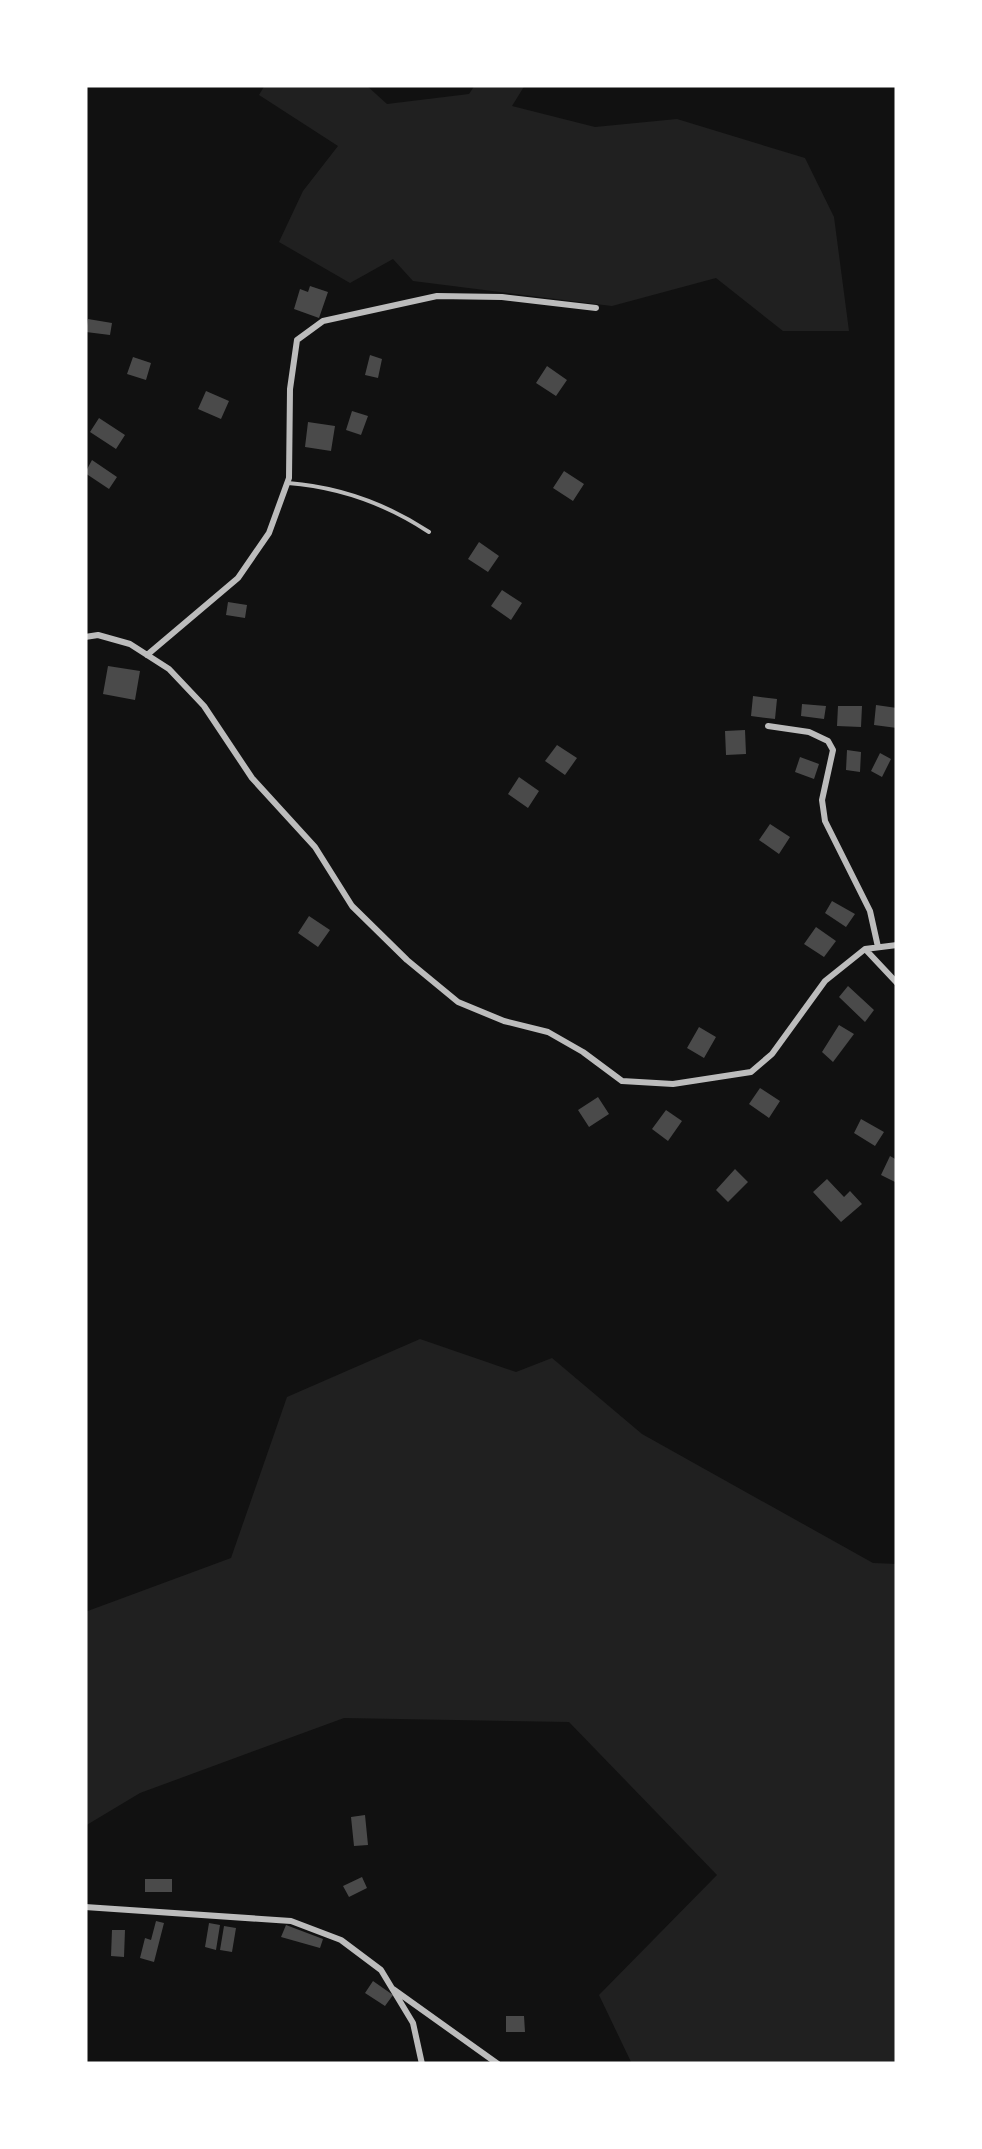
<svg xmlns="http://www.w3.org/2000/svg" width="982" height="2149" font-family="Commissioner,sans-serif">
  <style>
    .green { fill: #202020 }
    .building { fill: #4a4a4a }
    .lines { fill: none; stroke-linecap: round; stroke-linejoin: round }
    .service { stroke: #bcbcbc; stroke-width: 4 }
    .minor { stroke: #bcbcbc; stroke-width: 6 }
  </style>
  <rect width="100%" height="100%" fill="#111"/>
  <!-- green -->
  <path class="green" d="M265 85H366L387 104 469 94 475 85H525L512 106 595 127 677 119 805 158 834 217 849 331H783L716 278 612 306 413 281 393 259 350 283 279 242 303 191 338 146 259 95Z
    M420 1339 516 1372 552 1358 642 1434 873 1563 897 1564V2064H632L599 1995 717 1875 569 1722 344 1718 140 1793 85 1826V1612L231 1558 287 1397Z"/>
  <!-- building -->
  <path class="building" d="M310 286 328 292 319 318 294 309 300 289 308 292Z
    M88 319 112 323 110 335 86 332Z
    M370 355 382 359 378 378 365 375Z
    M133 357 151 363 146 380 127 374Z
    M547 366 567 380 556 396 536 383Z
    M206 391 229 401 221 419 198 409Z
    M352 411 368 416 361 435 346 430Z
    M99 418 125 435 116 449 90 432Z
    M308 422 335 426 331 451 305 447Z
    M92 460 117 477 109 489 85 473Z
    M564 471 584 484 573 501 553 488Z
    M479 542 499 556 488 572 468 559Z
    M502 590 522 603 511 620 491 606Z
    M228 602 247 605 245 618 226 615Z
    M108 666 140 671 135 700 103 694Z
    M753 696 777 699 775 719 751 716Z
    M802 704 826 706 824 719 801 716Z
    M876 705 897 708V728L874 725Z
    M838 706H862L861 727 837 726Z
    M745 730 746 754 726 755 725 731Z
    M557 745 577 758 565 775 545 761Z
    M847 750 861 752 860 772 846 770Z
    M880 753 891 759 882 777 871 771Z
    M800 757 819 764 814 779 795 772Z
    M519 777 539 791 528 808 508 794Z
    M770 824 790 837 779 854 759 840Z
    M832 901 855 914 846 927 825 913Z
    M309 916 330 930 318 947 298 933Z
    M816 927 836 941 824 957 804 944Z
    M848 986 874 1010 865 1022 839 997Z
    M839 1025 854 1034 833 1062 822 1052Z
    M699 1027 716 1037 704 1058 687 1048Z
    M760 1088 780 1101 769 1118 749 1104Z
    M598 1097 609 1114 589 1127 578 1110Z
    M666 1110 682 1121 668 1141 652 1129Z
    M861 1119 884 1132 875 1146 854 1133Z
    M890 1156 897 1160V1183L881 1175Z
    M735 1169 748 1182 728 1202 716 1190Z
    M827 1179 844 1197 850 1191 862 1204 841 1222 813 1192Z
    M365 1815 368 1845 354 1846 351 1817Z
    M362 1877 367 1888 349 1897 343 1886Z
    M145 1879H172V1892H145Z
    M156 1921 164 1923 154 1962 140 1958 145 1938 151 1940Z
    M209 1923 220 1925 216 1950 205 1947Z
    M286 1925 323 1939 320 1948 281 1937Z
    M224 1926 236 1928 232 1952 220 1950Z
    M112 1930H125L124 1957 111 1956Z
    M373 1981 393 1995 385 2006 365 1993Z
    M506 2016H524L525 2032H506Z"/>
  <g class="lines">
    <!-- service -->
    <path class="service" d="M288 483C340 487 385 503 429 532"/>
    <!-- minor -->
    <path class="minor" d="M85 637 98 635 130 644 169 669 204 706 252 778 315 847 352 906 407 960 458 1002 504 1021 548 1032 583 1052 622 1081 673 1084 751 1072 772 1054 825 981 865 949 897 945
      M147 655 238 578 269 533 289 478 290 389 297 340 323 321 437 296 502 297 596 308
      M768 726 809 732 828 741 833 750 822 800 825 821 870 911 878 947
      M866 950 897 983
      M85 1907 291 1921 341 1940 381 1970 413 2023 422 2064
      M393 1989 498 2064"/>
  </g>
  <!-- border -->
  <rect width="982" height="2149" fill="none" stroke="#ffffff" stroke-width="175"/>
</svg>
